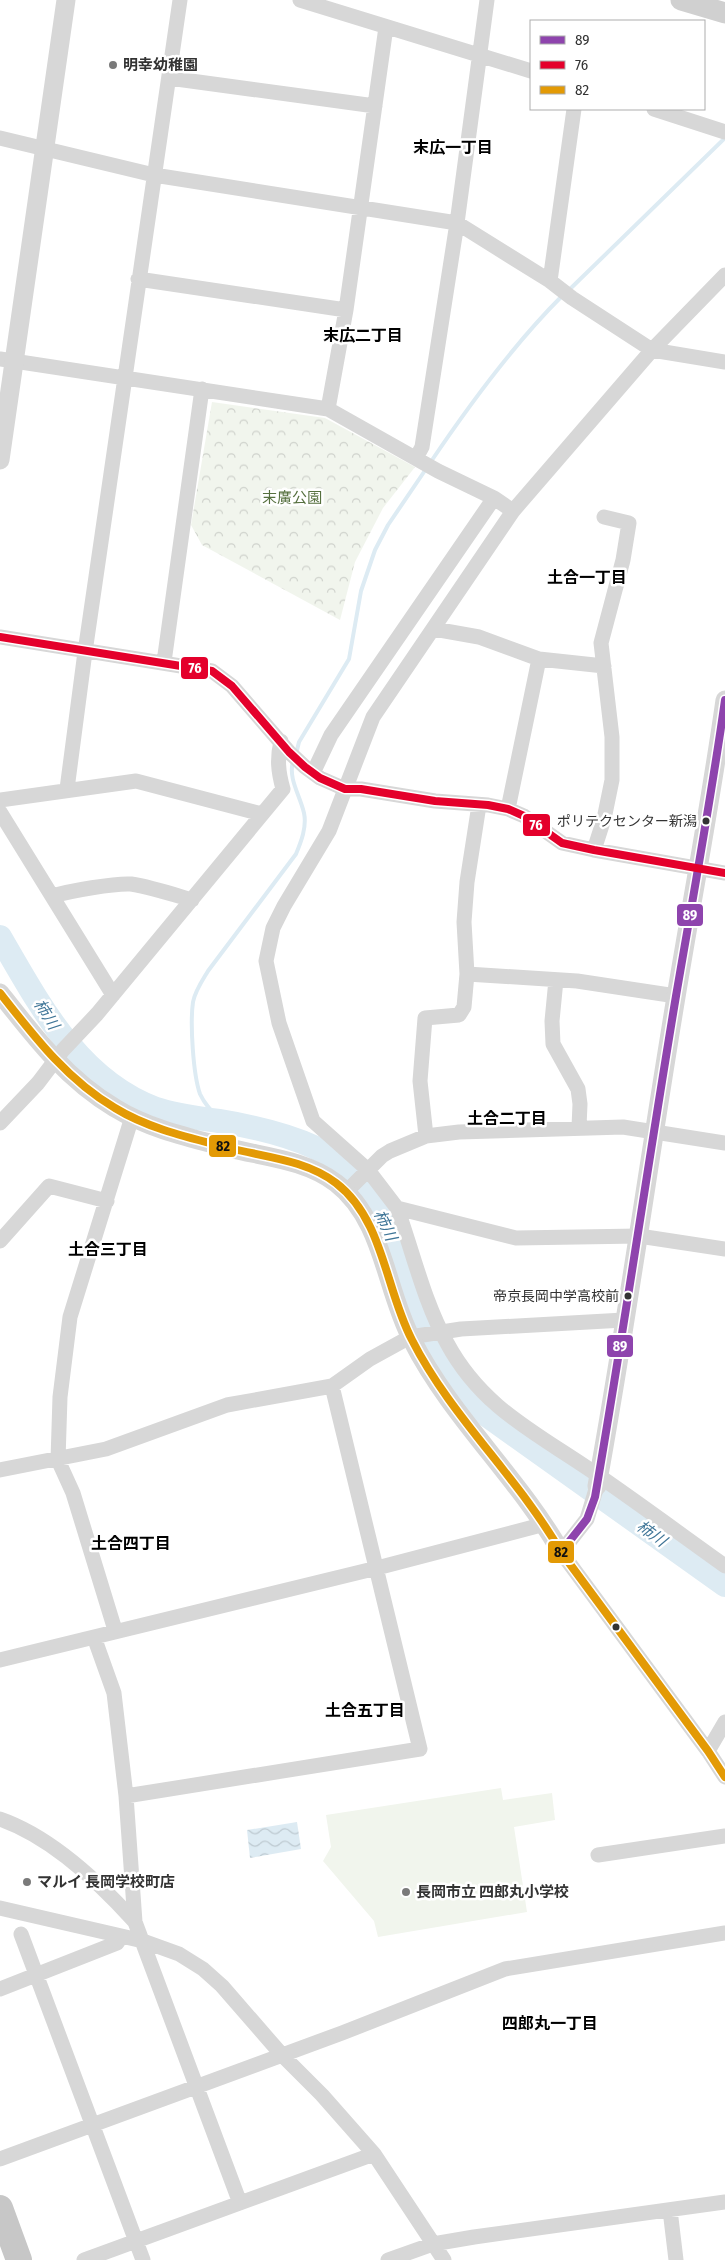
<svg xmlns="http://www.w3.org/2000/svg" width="725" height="2260" font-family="'Fira Sans Condensed','Noto Sans JP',sans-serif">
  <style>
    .park { fill: url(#park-crowns) }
    .pitch { fill: #f1f5ed }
    .water { fill: url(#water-waves) }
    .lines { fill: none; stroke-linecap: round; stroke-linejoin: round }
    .stream { stroke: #ddebf3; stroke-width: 4 }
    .river { stroke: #ddebf3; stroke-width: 24 }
    .minor { stroke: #d7d7d7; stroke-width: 15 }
    .tertiary { stroke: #d7d7d7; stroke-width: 19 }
    .secondary { stroke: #d0d0d0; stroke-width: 21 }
    .trunk { stroke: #c7c7c7; stroke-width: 26 }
    .bus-1-casing { stroke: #fff; stroke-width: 11 }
    .bus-2-casing { stroke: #fff; stroke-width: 11 }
    .bus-3-casing { stroke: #fff; stroke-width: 11 }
    .bus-1 { stroke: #8e44ad; stroke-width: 8 }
    .bus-2 { stroke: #e4002b; stroke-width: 8 }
    .bus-3 { stroke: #e39a05; stroke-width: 8 }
    .poi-dot { fill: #7a7a7a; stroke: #fff; stroke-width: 2 }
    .bus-dot { fill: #333; stroke: #fff; stroke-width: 2 }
    .labels { text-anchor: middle; stroke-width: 5; stroke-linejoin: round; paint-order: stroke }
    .bus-label { font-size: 14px; fill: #333; stroke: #fff; text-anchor: end }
    .poi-label { font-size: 15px; font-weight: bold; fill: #333; stroke: #fff; text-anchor: start }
    .park-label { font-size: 15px; fill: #56703f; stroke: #fff }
    .neighbourhood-label { font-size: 16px; font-weight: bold; fill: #000; stroke: #fff }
    .water-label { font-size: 16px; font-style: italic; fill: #3f7597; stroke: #fff }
    .line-badge { stroke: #fff; stroke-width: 2 }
    .badge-label { font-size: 14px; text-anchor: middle; font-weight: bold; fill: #fff }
    .pale-badge-label { font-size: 14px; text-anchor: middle; font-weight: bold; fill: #111 }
  </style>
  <defs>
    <pattern id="park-crowns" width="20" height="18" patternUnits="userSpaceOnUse" patternTransform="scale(1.25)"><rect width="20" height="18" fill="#f1f5ed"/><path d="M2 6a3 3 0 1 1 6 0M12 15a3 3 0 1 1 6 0" fill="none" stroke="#cfd2cc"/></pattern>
    <pattern id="water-waves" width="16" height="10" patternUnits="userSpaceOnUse" patternTransform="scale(1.25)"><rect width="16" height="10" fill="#ddebf3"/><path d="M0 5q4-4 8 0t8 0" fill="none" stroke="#becad1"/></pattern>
  </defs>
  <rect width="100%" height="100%" fill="#fff"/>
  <!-- park -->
  <path class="park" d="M212 402 325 418 415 467 383 508 355 562 340 620 202 545 191 525Z"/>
  <!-- pitch -->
  <path class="pitch" d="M501 1788 503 1800 552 1793 555 1820 514 1827 527 1912 378 1937 374 1921 323 1861 331 1847 326 1815Z"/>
  <!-- water -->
  <path class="water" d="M297 1822 301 1849 250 1858 247 1830Z"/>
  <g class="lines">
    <!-- stream -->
    <path class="stream" d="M569 290 725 138
      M430 463C469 405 512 346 562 296
      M296 754 299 742 349 659 361 591 375 550 388 525 426 469
      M221 1121C213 1113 205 1105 200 1094 193 1074 190 1023 193 1002 195 991 202 981 208 971L296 854C301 842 307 827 304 813 300 795 288 779 293 761"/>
    <!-- river -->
    <path class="river" d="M0 937C39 1004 78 1080 156 1109 177 1116 198 1118 219 1121 262 1128 324 1142 354 1174 401 1222 404 1287 433 1344 447 1372 467 1394 488 1416L725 1585"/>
    <!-- minor -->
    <path class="minor" d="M300 0 531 71
      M169 78 375 106
      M654 109 725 132
      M0 138 154 175 457 223 550 281 572 298 652 350 725 362
      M725 275 652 350 513 511 373 717 329 831 284 906 273 928 266 961 279 1023 313 1121 368 1170 397 1208 516 1238 639 1236 725 1249
      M138 279 346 310
      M550 281 574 109
      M0 359 328 409 438 471 494 498 513 511
      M328 409 346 310 386 27
      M416 458 422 447 457 223 487 0
      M434 629 479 637 539 659 604 666
      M0 637 212 671 232 686 289 752 305 767 320 778 345 789H361L435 801 488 805 508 809 524 816 562 843 594 850 725 873
      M164 662 202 389
      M313 773 331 735 494 498
      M67 789 85 652 180 0
      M0 800 136 781 262 814
      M508 809 539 659
      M0 812 113 995
      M594 850 604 819 612 780V737L601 643 623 560 629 523 604 517
      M53 896C69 891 115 883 131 884 151 887 172 894 192 900
      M467 974 577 981 676 996
      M556 980 552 1021 553 1044 578 1089 580 1104 579 1127
      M0 1123 38 1083 63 1050 97 1014 283 789C278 771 277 759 281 741
      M426 1136 420 1081 425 1018 459 1015 464 1007 467 974 464 922 467 882 479 805
      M346 1192 382 1156 390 1151 426 1136 459 1132 623 1127 725 1143
      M397 1208C413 1252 424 1302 447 1343 483 1410 539 1434 599 1476 641 1505 683 1536 725 1566
      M0 1241 49 1186 107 1201
      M0 1470 106 1449 227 1405 332 1386 370 1359 410 1337 461 1329 624 1320
      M597 1486 587 1519 561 1552 708 1751 725 1777
      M115 1630 73 1493 58 1460 60 1397 70 1317 132 1117
      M94 1637 114 1693 126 1796 135 1922 240 2203
      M0 1660 377 1568 545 1524
      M708 1751 725 1722
      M126 1796 420 1749 332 1386
      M0 1819C52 1837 99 1882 135 1922
      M598 1855 725 1836
      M0 1908 143 1941 179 1954 203 1969 222 1986 282 2055 322 2095 374 2154 444 2260
      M21 1934 143 2260
      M0 1989 117 1943 121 1937
      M0 2159 342 2033 505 1969 725 1933
      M670 2210 676 2260
      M84 2260 374 2154
      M388 2260 433 2244 474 2237 725 2202"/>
    <!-- tertiary -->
    <path class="tertiary" d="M0 460 66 0
      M0 993C33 1035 67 1080 115 1108 149 1129 191 1138 229 1148 265 1157 306 1160 336 1183 384 1220 385 1289 412 1340 451 1417 518 1477 561 1552
      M597 1486C624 1338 645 1188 669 1040 687 926 709 814 725 700"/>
    <!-- secondary -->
    <path class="secondary" d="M681 0 725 13"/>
    <!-- trunk -->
    <path class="trunk" d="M0 2208 19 2260"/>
    <defs>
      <path id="bus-1" d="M561 1552 587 1519 595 1497C624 1330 648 1163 676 996 693 897 711 799 725 700"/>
      <path id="bus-2" d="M0 637 212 671 232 686 289 752 305 767 320 778 345 789H361L435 801 488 805 508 809 524 816 562 843 594 850 725 873"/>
      <path id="bus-3" d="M0 993C33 1035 67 1080 115 1108 149 1129 191 1138 229 1148 265 1157 306 1160 336 1183 384 1220 385 1289 412 1340 451 1417 518 1477 561 1552L708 1751 725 1777"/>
    </defs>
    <!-- bus-1 casing -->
    <use href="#bus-1" class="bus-1-casing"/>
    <!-- bus-2 casing -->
    <use href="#bus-2" class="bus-2-casing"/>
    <!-- bus-3 casing -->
    <use href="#bus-3" class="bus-3-casing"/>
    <!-- bus-1 -->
    <use href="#bus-1" class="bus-1"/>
    <!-- bus-2 -->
    <use href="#bus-2" class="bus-2"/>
    <!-- bus-3 -->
    <use href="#bus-3" class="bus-3"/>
  </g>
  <!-- markers -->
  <g class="poi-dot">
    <circle cx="113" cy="65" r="5"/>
    <circle cx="27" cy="1882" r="5"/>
    <circle cx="406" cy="1892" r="5"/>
  </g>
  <g class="bus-dot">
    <circle cx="706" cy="821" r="4.5"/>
    <circle cx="628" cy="1296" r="4.5"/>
    <circle cx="616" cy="1627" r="4.5"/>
  </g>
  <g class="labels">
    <!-- bus labels -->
    <g class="bus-label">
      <text x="697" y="826">ポリテクセンター新潟</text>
      <text x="619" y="1301">帝京長岡中学高校前</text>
    </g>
    <!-- poi labels -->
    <g class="poi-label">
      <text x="123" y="70">明幸幼稚園</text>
      <text x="37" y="1887">マルイ 長岡学校町店</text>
      <text x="416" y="1897">長岡市立 四郎丸小学校</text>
    </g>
    <!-- park labels -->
    <g class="park-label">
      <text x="292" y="503">末廣公園</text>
    </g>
    <!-- neighbourhood labels -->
    <g class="neighbourhood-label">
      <text x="453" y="153">末広一丁目</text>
      <text x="363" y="341">末広二丁目</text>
      <text x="587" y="583">土合一丁目</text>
      <text x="507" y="1124">土合二丁目</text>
      <text x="108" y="1255">土合三丁目</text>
      <text x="131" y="1549">土合四丁目</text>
      <text x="365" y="1716">土合五丁目</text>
      <text x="550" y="2029">四郎丸一丁目</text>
    </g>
    <!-- water labels -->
    <g class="water-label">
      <text transform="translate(47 1014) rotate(58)" y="6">柿川</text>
      <text transform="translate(386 1225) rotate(65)" y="6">柿川</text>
      <text transform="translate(652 1533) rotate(36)" y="6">柿川</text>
    </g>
  </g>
  <g class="line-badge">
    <rect x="180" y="656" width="29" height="24" rx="5" fill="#e4002b"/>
    <rect x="522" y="813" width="29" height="24" rx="5" fill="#e4002b"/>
    <rect x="676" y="903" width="28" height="24" rx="5" fill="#8e44ad"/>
    <rect x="208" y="1134" width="29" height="24" rx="5" fill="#e39a05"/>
    <rect x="606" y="1334" width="28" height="24" rx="5" fill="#8e44ad"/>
    <rect x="547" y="1540" width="28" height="24" rx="5" fill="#e39a05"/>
  </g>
  <g class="badge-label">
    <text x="195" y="673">76</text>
    <text x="536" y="830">76</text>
    <text x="690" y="920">89</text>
    <text x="620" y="1351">89</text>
  </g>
  <g class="pale-badge-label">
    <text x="223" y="1151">82</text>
    <text x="561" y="1557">82</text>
  </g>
  <!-- legend -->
  <rect x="530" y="20" width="175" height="90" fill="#ffffff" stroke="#adadad"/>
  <rect x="540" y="36" width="25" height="8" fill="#8e44ad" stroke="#adadad"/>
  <text x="575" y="45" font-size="15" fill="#333333">89</text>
  <rect x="540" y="61" width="25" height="8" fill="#e4002b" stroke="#adadad"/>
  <text x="575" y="70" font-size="15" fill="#333333">76</text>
  <rect x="540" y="86" width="25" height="8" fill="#e39a05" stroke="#adadad"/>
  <text x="575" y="95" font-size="15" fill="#333333">82</text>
</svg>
